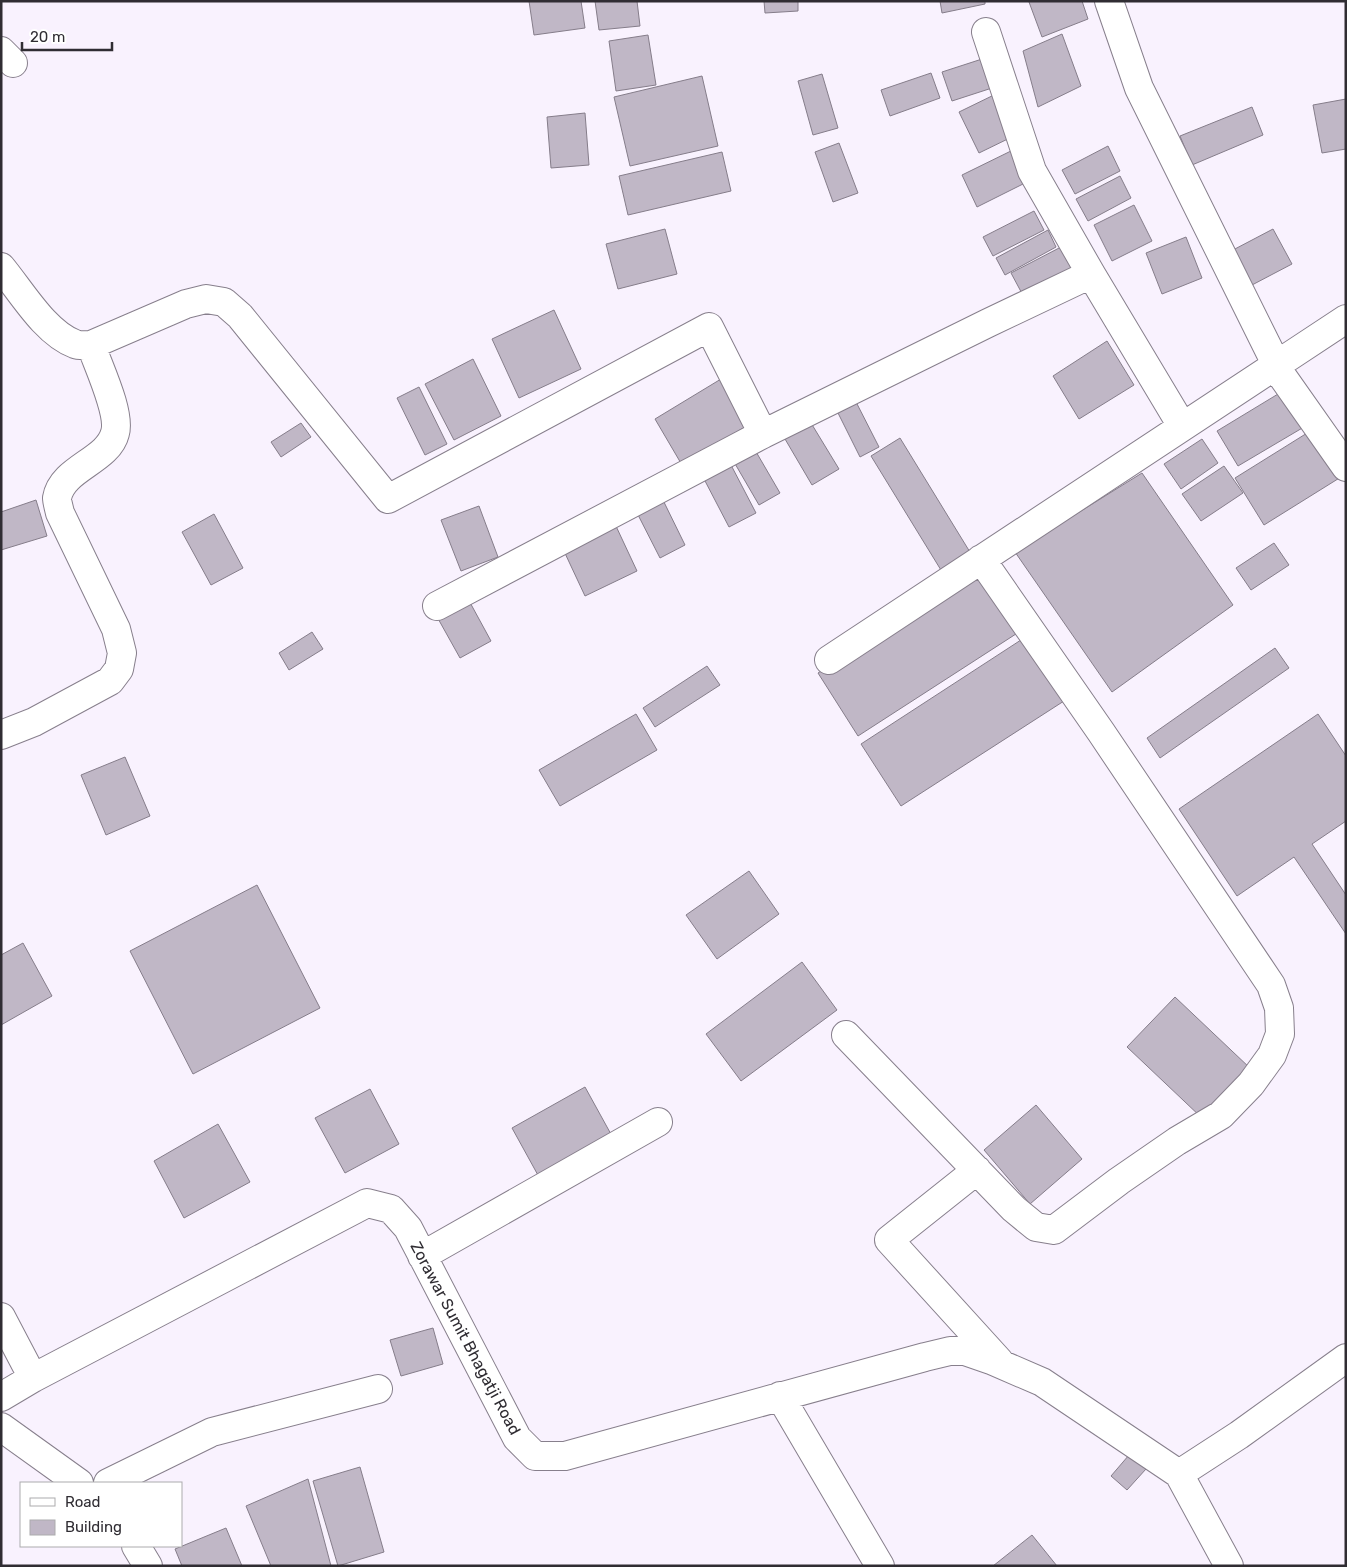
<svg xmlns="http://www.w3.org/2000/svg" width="1347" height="1567" font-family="Rubik,sans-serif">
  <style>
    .building { fill: #c0b7c6; stroke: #857d8a }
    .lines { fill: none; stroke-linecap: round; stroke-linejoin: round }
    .minor-casing { stroke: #877f8c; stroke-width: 30 }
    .minor { stroke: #fff; stroke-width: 28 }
    .labels { text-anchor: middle; stroke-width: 4.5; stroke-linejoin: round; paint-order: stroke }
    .street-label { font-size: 16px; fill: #302d33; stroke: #fff }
  </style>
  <rect width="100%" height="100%" fill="#f9f2fe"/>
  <!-- building -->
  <path class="building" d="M529 1H581L585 28 534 35Z
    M595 1H637L640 26 599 30Z
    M764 1H798V11L765 13Z
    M940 1H985V4L942 13Z
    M1031 1H1082L1088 19 1042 37 1029 2Z
    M1062 34 1081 86 1038 107 1023 51Z
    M648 35 656 85 616 91 609 41Z
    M982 59 992 88 952 101 942 72Z
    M931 73 940 98 890 116 881 90Z
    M822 74 838 128 813 135 798 81Z
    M702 76 718 146 630 166 614 97Z
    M998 93 1018 134 979 153 959 112Z
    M1346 99V149L1322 153 1313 105Z
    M1252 107 1263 135 1192 165 1180 136Z
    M585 113 589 165 551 168 547 117Z
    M839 143 858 193 833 202 815 152Z
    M1108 146 1120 171 1075 194 1062 170Z
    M1015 149 1031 180 977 207 962 175Z
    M722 152 731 191 628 215 619 176Z
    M1120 176 1131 198 1088 221 1076 199Z
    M1134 205 1152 241 1112 261 1094 225Z
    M1034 211 1044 230 993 256 983 237Z
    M665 229 677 274 618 289 606 244Z
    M1273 229 1292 264 1252 285 1233 250Z
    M1048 230 1056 247 1005 275 996 258Z
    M1186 237 1202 278 1162 294 1146 253Z
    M1061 247 1076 274 1026 301 1011 273Z
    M554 310 581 369 519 398 492 339Z
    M1107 341 1134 385 1079 419 1053 376Z
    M473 359 501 416 454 440 425 384Z
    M721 379 748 425 682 465 655 419Z
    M419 387 447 444 425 455 397 398Z
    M1283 391 1304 427 1238 466 1217 431Z
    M854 398 879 447 860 457 835 407Z
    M301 423 311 437 281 457 271 442Z
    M811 423 839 469 812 485 785 439Z
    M1312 430 1341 477 1264 525 1235 478Z
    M900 438 973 557 944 575 871 456Z
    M1202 439 1218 463 1181 489 1164 464Z
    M755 450 780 493 759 505 734 462Z
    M731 465 756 513 729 527 704 479Z
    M1224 466 1243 493 1201 521 1182 494Z
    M1142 473 1233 605 1112 692 1015 552Z
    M661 496 685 545 660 558 635 509Z
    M36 500 47 536 1 550V512Z
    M479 506 498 557 461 571 441 520Z
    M214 514 243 568 211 585 182 532Z
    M615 524 637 571 585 596 563 549Z
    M1274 543 1289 565 1251 590 1236 568Z
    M979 570 1019 632 858 736 818 673Z
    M467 597 491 641 460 658 436 615Z
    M312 632 323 649 289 670 279 653Z
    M1024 638 1064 701 901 806 861 744Z
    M1275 648 1289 668 1160 758 1147 738Z
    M707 666 720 685 655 727 643 708Z
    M636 714 657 750 560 806 539 770Z
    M1318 714 1346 756V821L1312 844 1346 895V934L1294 857 1237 896 1179 809Z
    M125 757 150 816 106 835 81 775Z
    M749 871 779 914 717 959 686 915Z
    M257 885 320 1008 193 1074 130 951Z
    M23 943 52 996 1 1025V955Z
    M802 962 837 1010 741 1081 706 1034Z
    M1175 997 1251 1069 1203 1119 1127 1047Z
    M585 1087 612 1136 539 1177 512 1128Z
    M370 1089 399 1144 345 1173 315 1118Z
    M1036 1105 1082 1159 1030 1204 984 1150Z
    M218 1124 250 1182 184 1218 154 1161Z
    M433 1328 443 1364 401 1376 390 1340Z
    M1129 1455 1146 1469 1127 1490 1111 1476Z
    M360 1467 384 1552 338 1566 313 1481Z
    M308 1479 331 1566H271L246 1506Z
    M226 1528 242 1566H182L175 1549Z
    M1032 1535 1057 1566H993Z"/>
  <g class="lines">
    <defs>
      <path id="minor" d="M1109 1 1139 88 1276 364 1275 366 1346 467
        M986 32 1032 171 1091 274 1182 426
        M1 51 13 63
        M1 267C21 291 45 333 75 344 80 346 86 345 91 345L186 304 206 299 224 302 240 316 388 499 709 327 763 434
        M437 606 763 434 988 323 1091 274
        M829 660 1346 319
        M1 735 34 722 110 681 119 669 122 653 116 629 60 513C59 508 57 502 57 498 62 468 108 461 115 433 121 413 98 366 91 345
        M846 1035 1014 1209 1036 1227 1054 1230 1119 1181 1177 1141 1221 1115 1251 1084 1272 1055 1280 1034 1279 1008 1271 985 1101 732 981 559
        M977 1170 889 1240 999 1361
        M422 1256 658 1122
        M1 1317 33 1378
        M780 1396 880 1566
        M1 1397 33 1378 367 1203 391 1209 408 1228 517 1438 535 1456H565L925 1357 950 1351H965L991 1360 1042 1382 1179 1474 1229 1566
        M1 1427 79 1483
        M1179 1474 1239 1435 1346 1358
        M108 1483 212 1432 378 1389
        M136 1546 148 1566"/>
    </defs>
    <!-- minor casing -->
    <use href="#minor" class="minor-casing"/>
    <!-- minor -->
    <use href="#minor" class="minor"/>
  </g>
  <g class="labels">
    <!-- street labels -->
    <g class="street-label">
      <text transform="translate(466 1338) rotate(62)" y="6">Zorawar Sumit Bhagatji Road</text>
    </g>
  </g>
  <!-- border -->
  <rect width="1347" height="1567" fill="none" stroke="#302d33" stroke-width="5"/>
  <!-- legend -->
  <rect x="20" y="1482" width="162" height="65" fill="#ffffff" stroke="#acabad"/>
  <rect x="30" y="1498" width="25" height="8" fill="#ffffff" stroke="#acabad"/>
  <text x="65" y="1507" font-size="15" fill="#302d33">Road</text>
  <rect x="30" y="1520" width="25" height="15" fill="#c0b7c6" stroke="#acabad"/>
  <text x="65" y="1532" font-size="15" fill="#302d33">Building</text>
  <!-- scale -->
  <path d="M22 42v8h90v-8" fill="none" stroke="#302d33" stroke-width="2.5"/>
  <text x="30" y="42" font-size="15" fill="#302d33" stroke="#ffffff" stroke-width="4" paint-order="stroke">20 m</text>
</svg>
